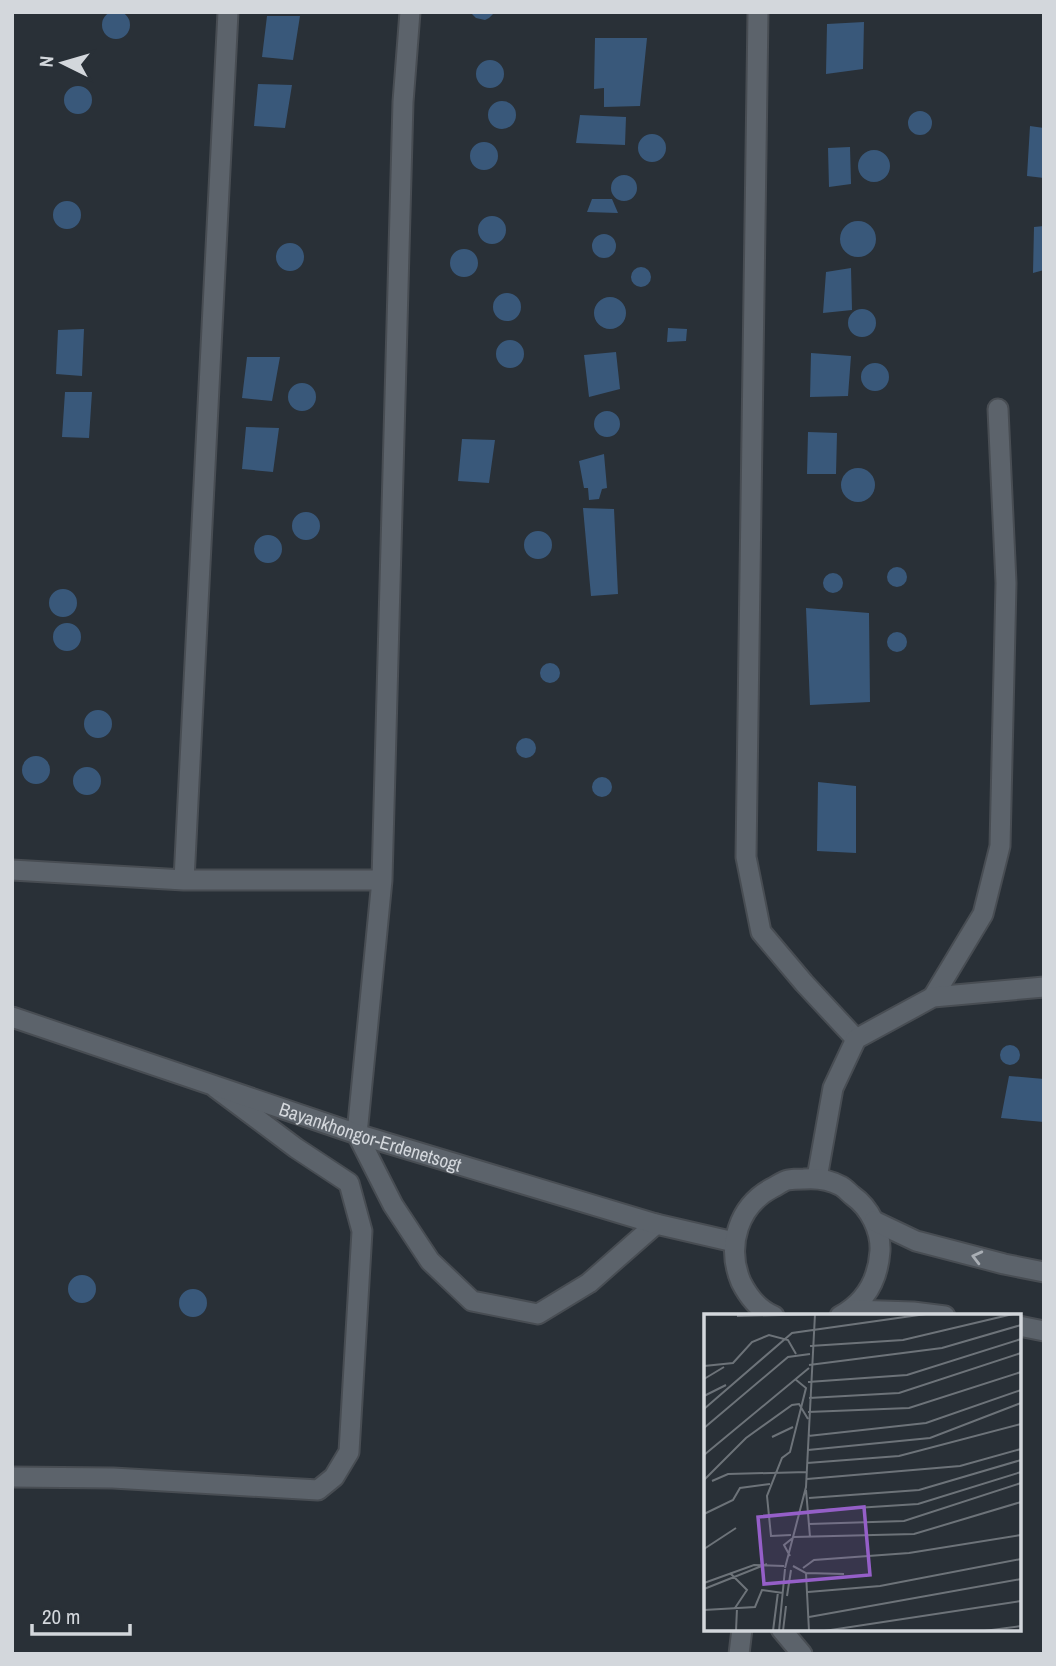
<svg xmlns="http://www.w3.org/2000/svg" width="1056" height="1666" font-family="'Archivo Narrow',sans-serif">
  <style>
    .building { fill: #39587a }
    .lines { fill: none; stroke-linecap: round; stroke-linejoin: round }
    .minor-casing { stroke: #484d53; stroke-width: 23 }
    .tertiary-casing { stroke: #484d53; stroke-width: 23 }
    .secondary-casing { stroke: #484d53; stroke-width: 23 }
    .minor { stroke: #5c636b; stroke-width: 19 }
    .tertiary { stroke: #5c636b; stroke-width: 19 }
    .secondary { stroke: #5c636b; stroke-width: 19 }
    .oneway { stroke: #a9aeb4 }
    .labels { text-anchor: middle; stroke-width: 5; stroke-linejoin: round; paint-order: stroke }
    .street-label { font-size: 19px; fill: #d3d7dc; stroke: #293037 }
    .inset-road { fill: none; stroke: #6d7379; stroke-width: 2 }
    .view { fill: #955fc8; fill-opacity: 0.15; stroke: #955fc8; stroke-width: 3.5 }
    .inset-edge { fill: none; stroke: #d3d7dc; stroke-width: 3.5 }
  </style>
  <rect width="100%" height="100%" fill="#293037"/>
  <!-- building -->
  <path class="building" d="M102 25a14 14 0 1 1 28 0a14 14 0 1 1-28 0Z
    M470 12H495L489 18 485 20 476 18Z
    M267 16H300L293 60 262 57Z
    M864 22 863 69 826 74 827 24Z
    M595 38H647L640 106 604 107V88L594 89Z
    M476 74a14 14 0 1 1 28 0a14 14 0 1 1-28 0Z
    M258 84 292 85 285 128 254 126Z
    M64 100a14 14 0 1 1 28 0a14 14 0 1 1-28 0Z
    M488 115a14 14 0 1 1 28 0a14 14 0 1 1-28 0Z
    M908 123a12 12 0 1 1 24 0a12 12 0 1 1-24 0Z
    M580 115 626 117 625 145 576 143Z
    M1030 126 1044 128V178L1027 176Z
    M638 148a14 14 0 1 1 28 0a14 14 0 1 1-28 0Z
    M470 156a14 14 0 1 1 28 0a14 14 0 1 1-28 0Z
    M850 147 851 184 829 187 828 148Z
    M858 166a16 16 0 1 1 32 0a16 16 0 1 1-32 0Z
    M611 188a13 13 0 1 1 26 0a13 13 0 1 1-26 0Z
    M592 199H612L618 213 587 212Z
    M53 215a14 14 0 1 1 28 0a14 14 0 1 1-28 0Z
    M478 230a14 14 0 1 1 28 0a14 14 0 1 1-28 0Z
    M840 239a18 18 0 1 1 36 0a18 18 0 1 1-36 0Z
    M1044 226V270L1033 273 1034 227Z
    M592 246a12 12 0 1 1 24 0a12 12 0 1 1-24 0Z
    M276 257a14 14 0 1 1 28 0a14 14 0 1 1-28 0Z
    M450 263a14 14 0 1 1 28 0a14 14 0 1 1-28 0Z
    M631 277a10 10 0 1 1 20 0a10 10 0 1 1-20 0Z
    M851 268 852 310 823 313 826 272Z
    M493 307a14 14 0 1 1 28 0a14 14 0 1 1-28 0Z
    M594 313a16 16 0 1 1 32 0a16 16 0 1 1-32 0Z
    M848 323a14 14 0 1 1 28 0a14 14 0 1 1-28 0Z
    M668 328 687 329 686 341 667 342Z
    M84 329 82 376 56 374 58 330Z
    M496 354a14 14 0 1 1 28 0a14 14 0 1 1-28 0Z
    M616 352 620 389 589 397 584 355Z
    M811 353 851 356 848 396 810 397Z
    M247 357H280L272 401 242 398Z
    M861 377a14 14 0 1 1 28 0a14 14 0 1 1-28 0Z
    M288 397a14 14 0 1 1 28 0a14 14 0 1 1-28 0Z
    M65 392H92L89 438 62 437Z
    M594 424a13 13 0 1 1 26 0a13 13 0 1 1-26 0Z
    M246 427 279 428 273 472 242 469Z
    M808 432 837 433 836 474H807Z
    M462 439 495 440 489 483 458 481Z
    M604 454 607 488 602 489 599 499 589 500 588 488H584L579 461Z
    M841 485a17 17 0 1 1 34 0a17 17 0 1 1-34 0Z
    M583 508 614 509 618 594 591 596Z
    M292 526a14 14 0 1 1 28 0a14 14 0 1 1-28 0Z
    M524 545a14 14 0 1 1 28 0a14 14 0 1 1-28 0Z
    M254 549a14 14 0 1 1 28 0a14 14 0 1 1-28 0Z
    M887 577a10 10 0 1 1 20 0a10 10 0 1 1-20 0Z
    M823 583a10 10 0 1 1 20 0a10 10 0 1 1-20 0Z
    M49 603a14 14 0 1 1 28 0a14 14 0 1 1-28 0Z
    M806 608 869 613 870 702 810 705Z
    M53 637a14 14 0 1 1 28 0a14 14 0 1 1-28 0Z
    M887 642a10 10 0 1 1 20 0a10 10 0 1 1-20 0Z
    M540 673a10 10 0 1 1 20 0a10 10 0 1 1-20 0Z
    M84 724a14 14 0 1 1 28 0a14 14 0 1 1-28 0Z
    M516 748a10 10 0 1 1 20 0a10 10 0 1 1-20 0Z
    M22 770a14 14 0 1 1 28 0a14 14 0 1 1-28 0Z
    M73 781a14 14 0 1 1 28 0a14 14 0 1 1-28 0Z
    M592 787a10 10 0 1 1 20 0a10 10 0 1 1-20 0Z
    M818 782 856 786V853L817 851Z
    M1000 1055a10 10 0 1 1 20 0a10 10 0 1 1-20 0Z
    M1009 1076 1044 1079V1122L1001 1118Z
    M68 1289a14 14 0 1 1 28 0a14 14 0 1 1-28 0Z
    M179 1303a14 14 0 1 1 28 0a14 14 0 1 1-28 0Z"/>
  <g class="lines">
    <defs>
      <path id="minor" d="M410 12 403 102 382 880 357 1134 393 1205 430 1261 472 1301 538 1314 589 1283 656 1224
        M758 12 746 857 761 932 804 983 856 1039
        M12 870 184 880H382
        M184 880 228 12
        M933 997 983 914 1000 846 1006 583 998 409
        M12 1477 113 1478 318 1490 334 1477 349 1452 362 1231 349 1183 296 1148 216 1088
        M781 1629 802 1654"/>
      <g id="tertiary">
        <path id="s1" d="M12 1017 357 1134 656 1224 734 1242"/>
        <path d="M817 1178 833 1088 856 1039 933 997 1044 987"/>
        <path d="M774 1316C759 1310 748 1296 741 1282 726 1246 738 1205 774 1187 778 1185 783 1181 788 1180 793 1179 799 1179 804 1179 816 1178 830 1180 841 1186 845 1188 849 1193 853 1196 870 1208 881 1231 880 1251 878 1280 866 1302 840 1316"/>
        <path d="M739 1654 742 1629"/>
      </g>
      <path id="secondary" d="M874 1221 916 1241 1004 1264 1044 1272
        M852 1310 913 1312 945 1316
        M1019 1326 1044 1331"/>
    </defs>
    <!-- minor casing -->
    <use href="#minor" class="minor-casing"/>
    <!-- tertiary casing -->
    <use href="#tertiary" class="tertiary-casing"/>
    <!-- secondary casing -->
    <use href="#secondary" class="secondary-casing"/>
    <!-- minor -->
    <use href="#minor" class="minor"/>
    <!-- tertiary -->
    <use href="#tertiary" class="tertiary"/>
    <!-- secondary -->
    <use href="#secondary" class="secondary"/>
  </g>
  <!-- one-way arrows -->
  <defs><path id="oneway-chevron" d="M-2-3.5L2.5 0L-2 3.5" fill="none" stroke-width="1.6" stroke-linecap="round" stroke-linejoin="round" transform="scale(1.75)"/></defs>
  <use class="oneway" href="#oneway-chevron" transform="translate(977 1257) rotate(-166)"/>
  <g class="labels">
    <!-- street labels -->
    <g class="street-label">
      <text dy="7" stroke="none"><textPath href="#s1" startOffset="378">Bayankhongor-Erdenetsogt</textPath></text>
    </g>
  </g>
  <!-- overview -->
  <g transform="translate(704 1314)">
    <rect width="317" height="317" fill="#293037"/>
    <path class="inset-road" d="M33 2 118 0M106 32 199 26 309 0M105 51 238 34 317 11M0 52 29 49 48 28 65 21 84 26 92 40M0 65 20 53M104 68 203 61 317 25M0 82 22 71M105 84 195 79 317 39M0 95 88 19 222 0M104 98 205 94 317 58M0 114 84 43 106 40M104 122 222 109 317 76M68 123 89 113M104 136 226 124 317 89M0 141 105 54M103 149 195 142 317 110M103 165 256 152 317 135M0 166 42 124 88 91 95 90 104 105M8 167 24 160 103 158M102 176 106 223M105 184 215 176 317 146M105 197 214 190 317 158M0 200 29 186 36 174 66 170M105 210 200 207 317 169M87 221 67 222 63 182 78 144 86 138 102 74 91 65M0 235 32 214M86 242 80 231 90 223 210 220 317 188M89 252 102 259 105 317M81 254 102 173 111 0M99 254 110 246 205 239 317 221M26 259 43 276 31 294M102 259 140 260M0 269 50 251 80 252M0 275 63 250M104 278 176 272 317 245M83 282 87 256M0 296 51 293 58 276 79 279M105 303 317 265M32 317 33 294M69 317 74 278M75 317 81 255M79 317 82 292M120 317 317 287M280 317 317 312"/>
    <path class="view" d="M160 193 166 261 60 270 54 203Z"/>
    <rect width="317" height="317" class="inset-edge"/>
  </g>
  <!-- border -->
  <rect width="1056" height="1666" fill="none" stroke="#d3d7dc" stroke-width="28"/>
  <!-- north arrow -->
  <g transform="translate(63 63) rotate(275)" stroke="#293037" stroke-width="5" paint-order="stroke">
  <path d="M0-5L12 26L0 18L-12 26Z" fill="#d3d7dc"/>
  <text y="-10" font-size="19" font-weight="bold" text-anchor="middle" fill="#d3d7dc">N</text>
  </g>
  <!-- scale -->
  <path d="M32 1624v10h98v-10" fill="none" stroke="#d3d7dc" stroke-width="3.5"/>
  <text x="42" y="1624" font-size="21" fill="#d3d7dc" stroke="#293037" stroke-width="5" paint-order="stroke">20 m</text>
</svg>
